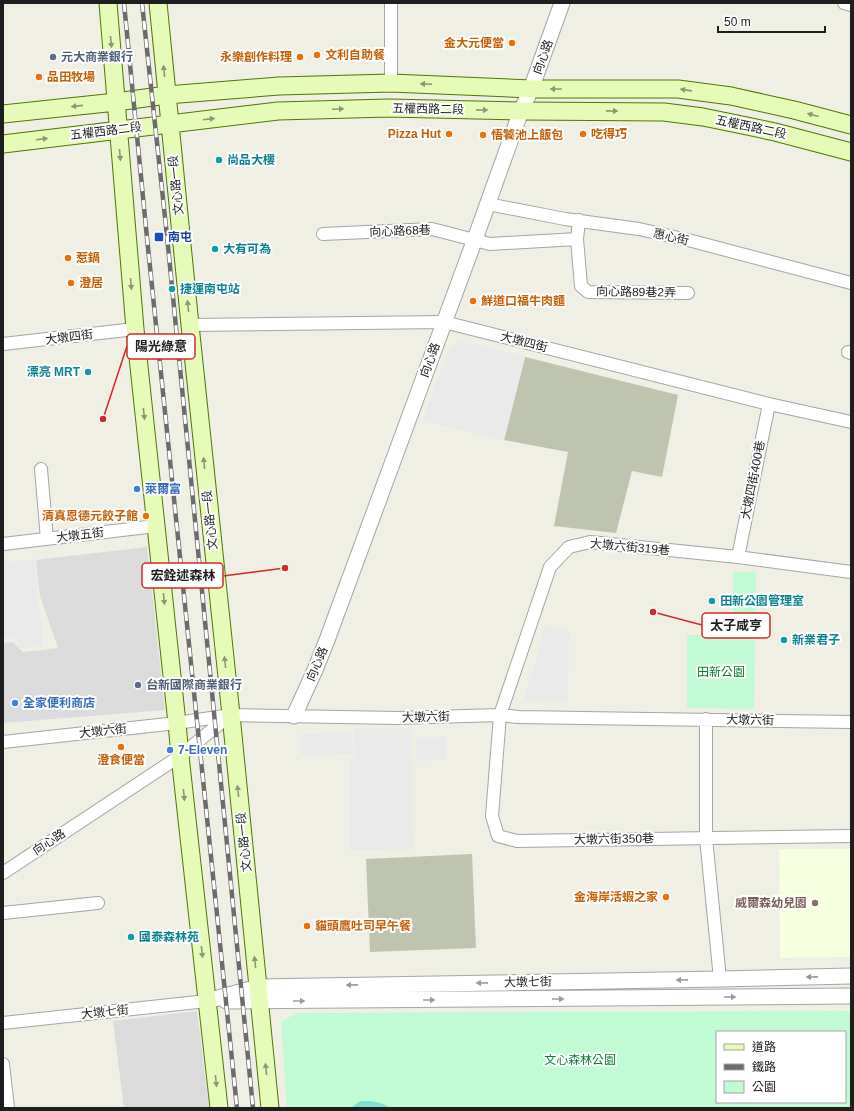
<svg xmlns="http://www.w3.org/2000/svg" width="854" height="1111" font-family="Helvetica,'Noto Sans TC',sans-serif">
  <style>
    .residential { fill: #dcdbdb }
    .education { fill: #f6ffde }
    .construction { fill: #bfc4af }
    .park { fill: #c0fbd4; fill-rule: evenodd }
    .pitch { fill: #80e0d4 }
    .parking { fill: #eaeaea }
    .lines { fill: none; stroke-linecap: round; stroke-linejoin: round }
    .minor-casing { stroke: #a5a5a5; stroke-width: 14 }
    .tertiary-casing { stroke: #a5a5a5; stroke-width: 17 }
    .secondary-casing { stroke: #4d7802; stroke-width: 19 }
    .minor { stroke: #fff; stroke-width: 12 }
    .tertiary { stroke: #fff; stroke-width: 15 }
    .secondary { stroke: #e6fbb7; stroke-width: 17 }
    .rail-casing { stroke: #6c6c6c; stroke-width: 4.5 }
    .rail { stroke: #fff; stroke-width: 3; stroke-dasharray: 9; stroke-linecap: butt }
    .oneway { fill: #8c9872 }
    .oneway2 { fill: #9a9a9a }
    .food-dot { fill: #e8710a; stroke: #fff; stroke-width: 1.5 }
    .service-dot { fill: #5c6f8a; stroke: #fff; stroke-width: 1.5 }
    .culture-dot { fill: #0f9aa8; stroke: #fff; stroke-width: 1.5 }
    .transit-dot { fill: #1a4fb4; stroke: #fff; stroke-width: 1.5 }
    .shop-dot { fill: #3f7fe0; stroke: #fff; stroke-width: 1.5 }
    .education-dot { fill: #8d6e63; stroke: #fff; stroke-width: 1.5 }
    .labels { text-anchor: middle; stroke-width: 4; stroke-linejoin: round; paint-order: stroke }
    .food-label { font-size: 12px; font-weight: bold; fill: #c56008; stroke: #fff; text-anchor: start }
    .service-label { font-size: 12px; font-weight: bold; fill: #4e5e75; stroke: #fff; text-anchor: start }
    .street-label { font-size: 12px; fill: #1e1e1e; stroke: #fff }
    .culture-label { font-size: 12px; font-weight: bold; fill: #0d838f; stroke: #fff; text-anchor: start }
    .transit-label { font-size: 12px; font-weight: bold; fill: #164399; stroke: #fff; text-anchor: start }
    .shop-label { font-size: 12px; font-weight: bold; fill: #366cbe; stroke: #fff; text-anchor: start }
    .park-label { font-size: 12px; fill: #098032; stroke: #fff }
    .education-label { font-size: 12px; font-weight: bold; fill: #785e54; stroke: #fff; text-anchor: end }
    .leader { fill: none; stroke: #d62828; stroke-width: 1.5 }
    .callout-dot { fill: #d62828; stroke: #fff; stroke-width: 1.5 }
    .callout { fill: #fff; stroke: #d62828; stroke-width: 1.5 }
    .callout-label { font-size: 13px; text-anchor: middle; font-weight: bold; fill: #1e1e1e }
  </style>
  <rect width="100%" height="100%" fill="#efefe4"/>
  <!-- residential -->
  <path class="residential" d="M147 547 165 710 3 723V643L13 642 23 652 58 648 40 596 36 560Z
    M197 1011 209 1108H124L113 1021Z"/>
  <!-- education -->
  <path class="education" d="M779 849H851V957L780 958Z"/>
  <!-- construction -->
  <path class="construction" d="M525 357 678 395 662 477 632 471 616 533 554 526 568 452 504 440Z
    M472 854 476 948 370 952 366 859Z"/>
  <!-- park -->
  <path class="park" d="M733 572H756L754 709 687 708V635H733Z
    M851 1011V1108H287L281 1022 297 1013ZM717 1032H845V1102H717Z"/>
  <!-- pitch -->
  <path class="pitch" d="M360 1101C371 1101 381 1101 390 1108H351Z"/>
  <!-- parking -->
  <path class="parking" d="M460 341 525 357 504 440 422 421 450 348Z
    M34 559 43 646 20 648 16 637 3 638V562Z
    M545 626 569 630 568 701H524Z
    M354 728H412L413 849 349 850V758H355Z
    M352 733 353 754 301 755 300 734Z
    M416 737H446L447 760 416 761Z"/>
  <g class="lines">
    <defs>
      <path id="minor" d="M844 3 851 5
        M391 83V3
        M488 204 565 219 639 229 692 241 851 283
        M579 220 577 239 581 286 588 292 688 293
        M323 234 432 229 490 244 577 239
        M190 325 444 322 769 404 851 422
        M3 344 135 329
        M848 352 851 353
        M41 469 47 539
        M3 544 156 526
        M738 557 769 404
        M851 572 738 557 590 542 569 547 550 567 500 715 492 816 498 836 517 841 851 836
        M706 719V838L720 979
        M3 742 177 723 231 715 398 718 500 715 518 717 851 722
        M3 873 180 756 230 715
        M3 913 98 903
        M3 1023 207 1001
        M3 1064 8 1108"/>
      <path id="tertiary" d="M294 716 315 670 327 640 475 239 521 111 531 89 562 3
        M207 1001 258 987 720 979 851 976
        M226 1001 851 996"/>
      <path id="secondary" d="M108 3 135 329 177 723 180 756 219 1108
        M158 3 190 325 231 715 270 1108
        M3 114 116 102 167 95 279 86 391 83 531 89H678L731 96 794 110 851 125
        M3 144 278 111 389 108 521 111 664 112 703 117 747 126 775 132 851 152"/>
    </defs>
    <!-- minor casing -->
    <use href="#minor" class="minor-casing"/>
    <!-- tertiary casing -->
    <use href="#tertiary" class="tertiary-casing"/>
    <!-- secondary casing -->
    <use href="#secondary" class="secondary-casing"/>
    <!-- minor -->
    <use href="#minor" class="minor"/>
    <!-- tertiary -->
    <use href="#tertiary" class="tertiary"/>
    <!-- secondary -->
    <use href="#secondary" class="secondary"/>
    <defs>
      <path id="rail" d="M124 3 147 238 237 1108
        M142 3 167 236 253 1108"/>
    </defs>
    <!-- rail casing -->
    <use href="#rail" class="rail-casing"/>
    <!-- rail -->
    <use href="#rail" class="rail"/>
  </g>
  <!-- one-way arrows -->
  <defs><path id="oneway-solid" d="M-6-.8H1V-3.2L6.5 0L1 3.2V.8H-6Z"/></defs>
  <g class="oneway">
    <use href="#oneway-solid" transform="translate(111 42) rotate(85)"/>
    <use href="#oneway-solid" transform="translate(164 71) rotate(-96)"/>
    <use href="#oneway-solid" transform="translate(426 84) rotate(-178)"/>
    <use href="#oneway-solid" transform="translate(556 89) rotate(-180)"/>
    <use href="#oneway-solid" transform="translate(686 90) rotate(-172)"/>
    <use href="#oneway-solid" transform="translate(77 106) rotate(174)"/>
    <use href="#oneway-solid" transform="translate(338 109) rotate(-2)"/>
    <use href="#oneway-solid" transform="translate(482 110) rotate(1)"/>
    <use href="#oneway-solid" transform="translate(612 111) rotate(1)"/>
    <use href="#oneway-solid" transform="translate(813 115) rotate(-165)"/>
    <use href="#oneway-solid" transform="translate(209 119) rotate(-7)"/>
    <use href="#oneway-solid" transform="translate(42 139) rotate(-7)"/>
    <use href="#oneway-solid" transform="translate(120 155) rotate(85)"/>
    <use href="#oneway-solid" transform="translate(131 284) rotate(85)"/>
    <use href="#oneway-solid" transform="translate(188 306) rotate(-96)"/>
    <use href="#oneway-solid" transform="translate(144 414) rotate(84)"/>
    <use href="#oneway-solid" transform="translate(204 463) rotate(-96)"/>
    <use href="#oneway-solid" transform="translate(164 599) rotate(84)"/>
    <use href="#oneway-solid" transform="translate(225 662) rotate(-96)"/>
    <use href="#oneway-solid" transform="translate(238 791) rotate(-96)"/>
    <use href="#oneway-solid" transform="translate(184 795) rotate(84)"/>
    <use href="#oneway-solid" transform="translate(202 952) rotate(84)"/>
    <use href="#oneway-solid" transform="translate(255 962) rotate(-96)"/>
    <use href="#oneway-solid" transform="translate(266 1069) rotate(-96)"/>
    <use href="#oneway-solid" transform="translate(216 1081) rotate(84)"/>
  </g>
  <g class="oneway2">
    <use href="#oneway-solid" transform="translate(812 977) rotate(179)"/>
    <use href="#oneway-solid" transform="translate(682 980) rotate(179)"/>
    <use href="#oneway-solid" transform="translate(482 983) rotate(179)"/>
    <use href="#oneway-solid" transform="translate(352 985) rotate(179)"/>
    <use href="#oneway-solid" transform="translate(730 997)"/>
    <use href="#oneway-solid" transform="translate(558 999)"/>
    <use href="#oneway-solid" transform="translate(429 1000)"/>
    <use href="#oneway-solid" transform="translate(299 1001)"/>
  </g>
  <!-- markers -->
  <g class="food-dot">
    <circle cx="512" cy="43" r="4"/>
    <circle cx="317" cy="55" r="4"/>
    <circle cx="300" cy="57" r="4"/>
    <circle cx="39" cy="77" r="4"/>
    <circle cx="449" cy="134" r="4"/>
    <circle cx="583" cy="134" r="4"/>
    <circle cx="483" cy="135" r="4"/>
    <circle cx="68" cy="258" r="4"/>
    <circle cx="71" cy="283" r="4"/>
    <circle cx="473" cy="301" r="4"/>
    <circle cx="146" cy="516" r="4"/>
    <circle cx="121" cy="747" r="4"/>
    <circle cx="666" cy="897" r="4"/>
    <circle cx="307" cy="926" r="4"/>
  </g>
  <g class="service-dot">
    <circle cx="53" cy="57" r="4"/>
    <circle cx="138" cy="685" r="4"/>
  </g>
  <g class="culture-dot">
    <circle cx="219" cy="160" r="4"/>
    <circle cx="215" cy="249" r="4"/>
    <circle cx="172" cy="289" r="4"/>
    <circle cx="88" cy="372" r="4"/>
    <circle cx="712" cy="601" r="4"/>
    <circle cx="784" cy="640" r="4"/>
    <circle cx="131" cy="937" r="4"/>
  </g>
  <rect class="transit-dot" x="154" y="232" width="10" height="10" rx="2"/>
  <g class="shop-dot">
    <circle cx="137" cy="489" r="4"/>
    <circle cx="15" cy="703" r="4"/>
    <circle cx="170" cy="750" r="4"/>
  </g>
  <circle class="education-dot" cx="815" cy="903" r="4"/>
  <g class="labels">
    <!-- food labels -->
    <g class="food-label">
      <text x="504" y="47" text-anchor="end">金大元便當</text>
      <text x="325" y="59">文利自助餐</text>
      <text x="292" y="61" text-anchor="end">永樂創作料理</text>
      <text x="47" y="81">品田牧場</text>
      <text x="441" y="138" text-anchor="end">Pizza Hut</text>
      <text x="591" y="138">吃得巧</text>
      <text x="491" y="139">悟饕池上飯包</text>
      <text x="76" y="262">惹鍋</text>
      <text x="79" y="287">澄居</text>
      <text x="481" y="305">鮮道口福牛肉麵</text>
      <text x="138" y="520" text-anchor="end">清真恩德元餃子館</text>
      <text x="121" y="764" text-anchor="middle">澄食便當</text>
      <text x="658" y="901" text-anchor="end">金海岸活蝦之家</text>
      <text x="315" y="930">貓頭鷹吐司早午餐</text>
    </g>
    <!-- service labels -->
    <g class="service-label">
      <text x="61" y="61">元大商業銀行</text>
      <text x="146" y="689">台新國際商業銀行</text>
    </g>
    <!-- street labels -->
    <g class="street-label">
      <text transform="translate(543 57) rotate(-70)" y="4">向心路</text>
      <text transform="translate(428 109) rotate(1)" y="4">五權西路二段</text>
      <text transform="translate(751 127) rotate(12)" y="4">五權西路二段</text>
      <text transform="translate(106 131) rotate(-7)" y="4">五權西路二段</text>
      <text transform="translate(176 185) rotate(-96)" y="4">文心路一段</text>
      <text transform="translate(400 231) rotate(-2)" y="4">向心路68巷</text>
      <text transform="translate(671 237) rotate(13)" y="4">惠心街</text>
      <text transform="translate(636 292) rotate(1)" y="4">向心路89巷2弄</text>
      <text transform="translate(69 337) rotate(-7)" y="4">大墩四街</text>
      <text transform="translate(524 342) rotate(14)" y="4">大墩四街</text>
      <text transform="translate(430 360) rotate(-70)" y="4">向心路</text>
      <text transform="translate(753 480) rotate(-79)" y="4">大墩四街400巷</text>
      <text transform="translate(210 520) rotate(-96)" y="4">文心路一段</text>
      <text transform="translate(80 535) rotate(-7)" y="4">大墩五街</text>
      <text transform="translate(630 547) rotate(5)" y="4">大墩六街319巷</text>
      <text transform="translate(317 664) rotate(-67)" y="4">向心路</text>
      <text transform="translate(426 717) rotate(-1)" y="4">大墩六街</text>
      <text transform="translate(750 720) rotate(1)" y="4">大墩六街</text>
      <text transform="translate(103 731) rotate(-6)" y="4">大墩六街</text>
      <text transform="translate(614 839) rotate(-1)" y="4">大墩六街350巷</text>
      <text transform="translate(49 842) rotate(-33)" y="4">向心路</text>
      <text transform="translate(244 842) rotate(-96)" y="4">文心路一段</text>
      <text transform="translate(528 982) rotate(-1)" y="4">大墩七街</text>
      <text transform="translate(105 1012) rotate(-6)" y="4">大墩七街</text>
    </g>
    <!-- culture labels -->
    <g class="culture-label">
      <text x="227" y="164">尚品大樓</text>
      <text x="223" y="253">大有可為</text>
      <text x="180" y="293">捷運南屯站</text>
      <text x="80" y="376" text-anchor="end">漂亮 MRT</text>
      <text x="720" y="605">田新公園管理室</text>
      <text x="792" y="644">新業君子</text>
      <text x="139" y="941">國泰森林苑</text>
    </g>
    <!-- transit labels -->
    <g class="transit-label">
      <text x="168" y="241">南屯</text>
    </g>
    <!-- shop labels -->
    <g class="shop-label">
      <text x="145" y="493">萊爾富</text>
      <text x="23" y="707">全家便利商店</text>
      <text x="178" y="754">7-Eleven</text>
    </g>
    <!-- park labels -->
    <g class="park-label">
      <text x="721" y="676">田新公園</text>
      <text x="580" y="1064">文心森林公園</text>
    </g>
    <!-- education labels -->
    <g class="education-label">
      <text x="807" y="907">威爾森幼兒園</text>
    </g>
  </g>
  <!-- callouts -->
  <path class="leader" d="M103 419L127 346M285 568L223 576M653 612L702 625"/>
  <g class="callout-dot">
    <circle cx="103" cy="419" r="4"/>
    <circle cx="285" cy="568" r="4"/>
    <circle cx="653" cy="612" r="4"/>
  </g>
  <g class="callout">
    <rect x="127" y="334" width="68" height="25" rx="4"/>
    <rect x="142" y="563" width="81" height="25" rx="4"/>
    <rect x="702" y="613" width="68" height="25" rx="4"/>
  </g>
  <g class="callout-label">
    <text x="161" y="351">陽光綠意</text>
    <text x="183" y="580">宏銓述森林</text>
    <text x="736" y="630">太子咸亨</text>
  </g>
  <!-- border -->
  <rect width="854" height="1111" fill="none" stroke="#1e1e1e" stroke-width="8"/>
  <!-- legend -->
  <rect x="716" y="1031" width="130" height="72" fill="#ffffff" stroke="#a5a5a5"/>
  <rect x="724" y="1044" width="20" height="6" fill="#e6fbb7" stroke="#a5a5a5"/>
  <text x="752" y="1051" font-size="12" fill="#1e1e1e">道路</text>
  <rect x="724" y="1064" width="20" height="6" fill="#6c6c6c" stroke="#a5a5a5"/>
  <text x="752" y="1071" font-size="12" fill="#1e1e1e">鐵路</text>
  <rect x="724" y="1081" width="20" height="12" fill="#c0fbd4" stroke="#a5a5a5"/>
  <text x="752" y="1091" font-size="12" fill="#1e1e1e">公園</text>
  <!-- scale -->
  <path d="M718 26v6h107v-6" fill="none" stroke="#1e1e1e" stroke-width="2"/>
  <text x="724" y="26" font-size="12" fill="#1e1e1e" stroke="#ffffff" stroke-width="3" paint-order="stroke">50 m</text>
</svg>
